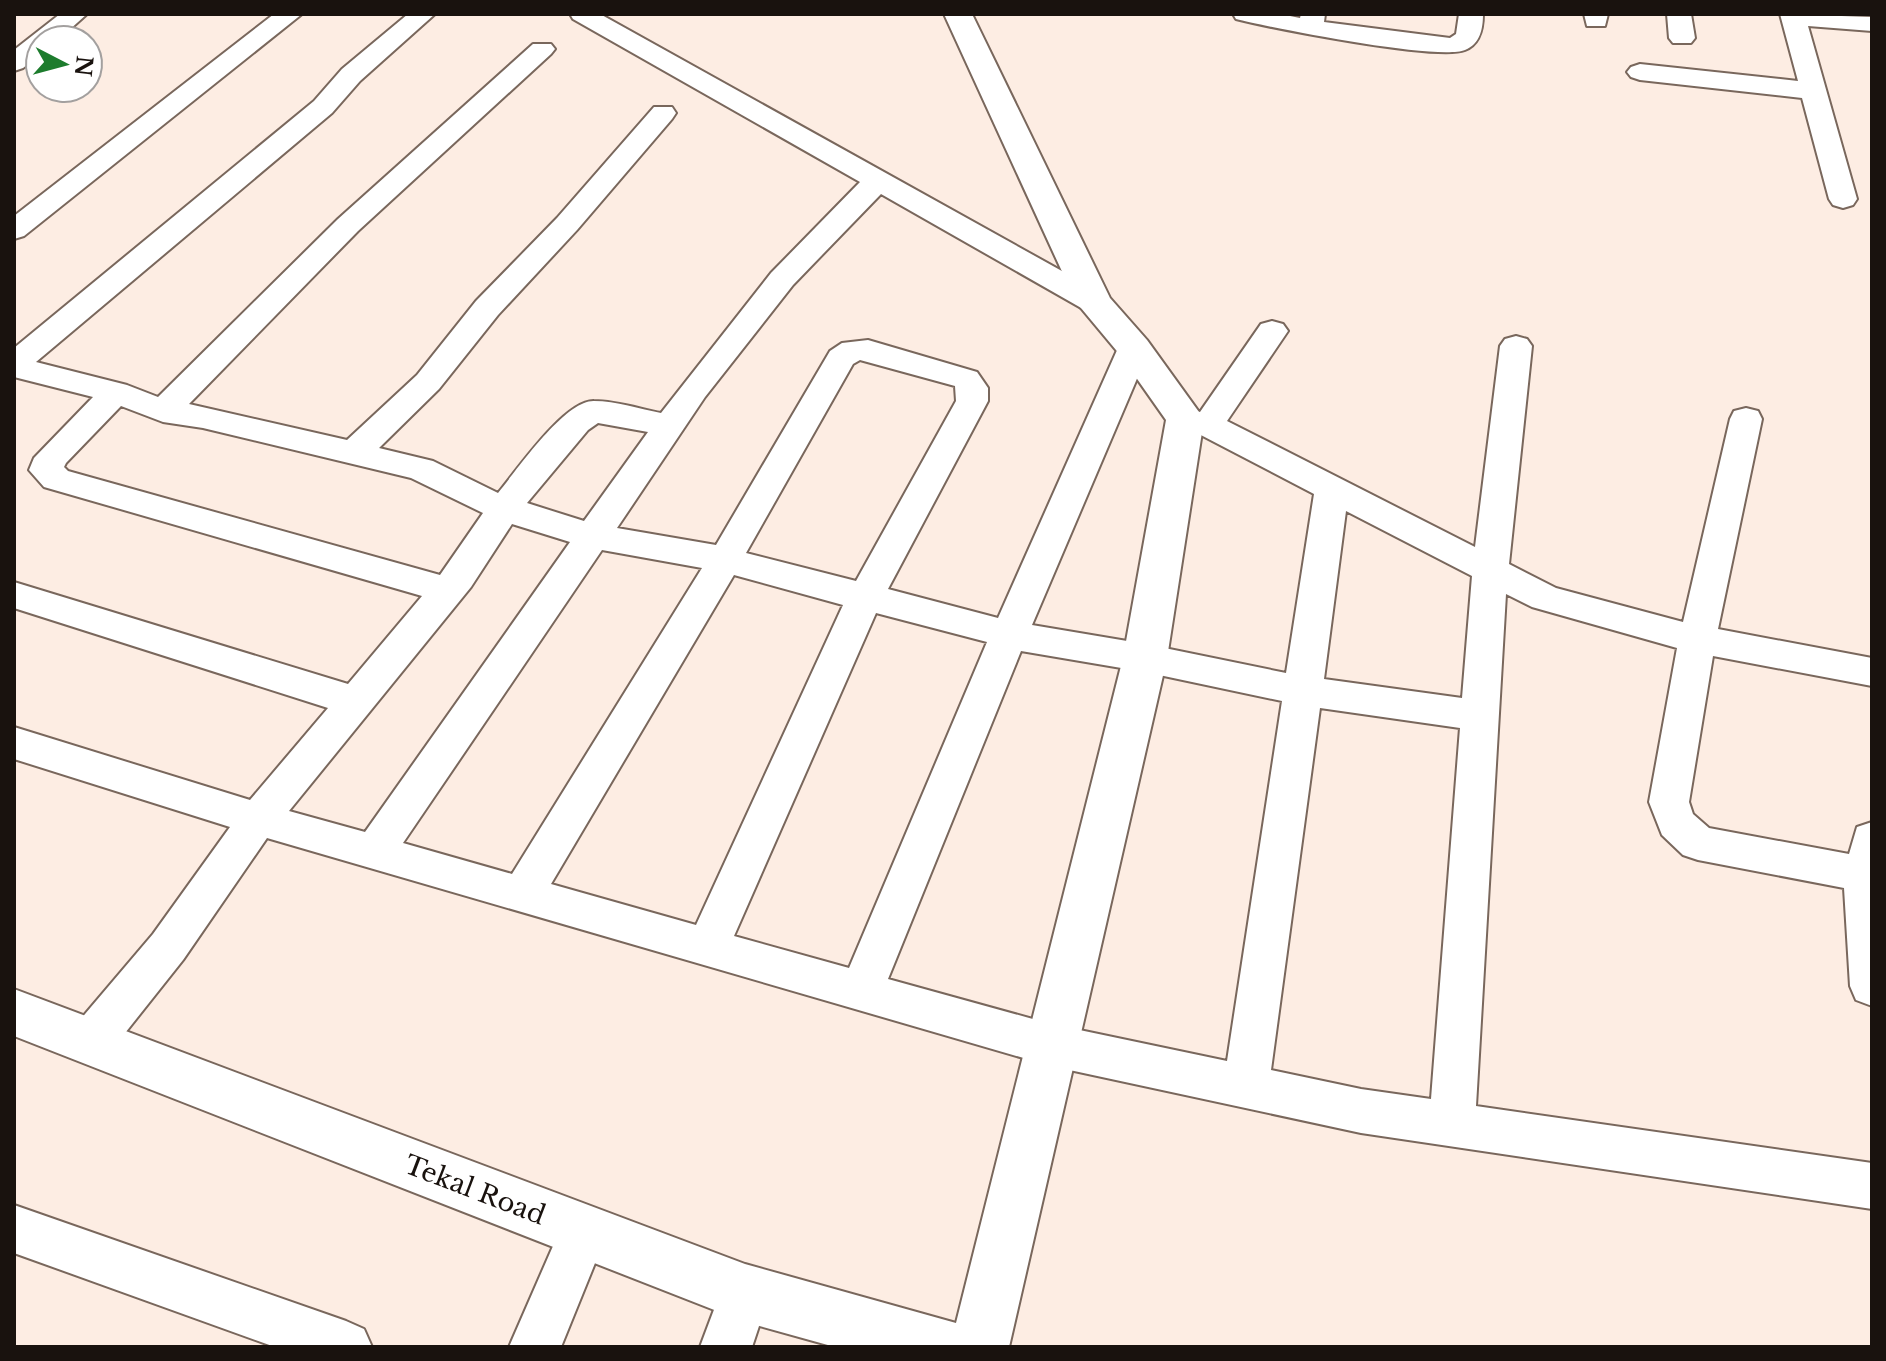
<svg xmlns="http://www.w3.org/2000/svg" width="1886" height="1361" font-family="'Libre Baskerville',serif">
  <style>
    .lines { fill: none; stroke-linecap: round; stroke-linejoin: round }
    .street-casing { stroke: #79675c; stroke-width: 4 }
    .secondary-casing { stroke: #79675c; stroke-width: 4 }
    .street { fill: #fff; fill-rule: evenodd }
    .secondary { fill: #fff; fill-rule: evenodd }
    .labels { text-anchor: middle; stroke-width: 6; stroke-linejoin: round; paint-order: stroke }
    .near-street-label { font-size: 26px; fill: #19120e; stroke: #fff }
  </style>
  <rect width="100%" height="100%" fill="#fdede3"/>
  <g class="lines">
    <defs>
      <path id="street" d="M60 14H87L58 40H40V55L23 68 14 71V50Z
        M274 14H302L24 236 14 239V216Z
        M408 14H435L360 81 332 113 36 362 127 385 158 397 338 219 533 44H551L555 49 551 54 358 231 189 404 347 440 417 375 476 301 557 218 654 107H672L676 113 672 119 577 230 498 315 439 389 379 448 433 461 498 493C517 470 565 400 594 401 616 401 640 409 661 413L771 273 860 182 573 19 570 14H600L1105 295 1109 302 1105 309 1094 311 1083 309 881 194 793 285 705 397 617 528 716 545 830 351 842 343 868 340 977 372 988 388V401L888 589 998 618 1118 348 1123 341 1134 338 1145 341 1150 348 1032 625 1145 644 1286 673 1314 494 1197 433 1173 427 1169 419 1173 411 1185 408 1200 412 1261 324 1272 321 1283 324 1288 331 1227 421 1475 547 1500 346 1505 339 1516 336 1527 339 1532 346 1509 564 1556 588 1683 622 1730 419 1734 411 1746 408 1758 411 1762 419 1718 629 1872 658V686L1713 656 1689 802 1693 814 1709 828 1849 854 1857 827 1872 822V1006L1856 1000 1850 986 1844 888 1698 860 1683 855 1662 835 1649 802 1677 648 1532 607 1506 594 1476 1106 1872 1163V1209L1361 1133 1051 1066 267 838 183 960 106 1057 90 1063 74 1057 67 1042 74 1027 153 934 230 827 14 759V727L250 800 328 708 14 608V582L348 684 422 596 44 487 29 470 34 458 93 397 14 377V348L314 101 342 69ZM860 360 955 386 956 401 856 581 746 553 853 364ZM121 406 163 422 203 428 411 478 483 513 440 575 68 471 64 467 66 463ZM598 423 648 432 584 521 527 503 588 430ZM1346 511 1472 576 1462 698 1324 679ZM512 524 570 542 365 832 289 811 471 587ZM602 550 702 568 512 874 403 843ZM734 575 843 605 696 925 551 884ZM876 613 987 642 849 968 734 936ZM1021 651 1145 672 1282 701 1227 1061 1051 1024 888 979ZM1320 708 1460 728 1431 1099 1361 1089 1271 1070Z
        M1233 14H1280L1300 18 1301 14H1325L1324 22 1450 38 1456 34 1459 14H1483C1483 29 1480 44 1465 50 1438 61 1272 28 1236 19Z
        M1584 14H1608L1605 26H1587Z
        M1667 14H1691L1695 38 1691 43H1673L1669 38Z
        M1780 14 1872 17V31L1808 26 1857 199 1853 205 1843 208 1833 205 1829 199 1802 98 1640 80 1631 77 1627 72 1631 67 1640 64 1798 81Z
        M14 1205 346 1321 364 1329 372 1347H275L14 1253Z
        M584 1207 601 1214 608 1231 561 1347H509L567 1214Z
        M745 1268 763 1275 770 1293 752 1347H700L727 1275Z"/>
      <path id="secondary" d="M944 14H972L1110 298 1147 340 1204 419 1167 658 1009 1347H835L745 1322 14 1036V989L745 1264 956 1323 1123 658 1166 420 1121 356 1076 302Z"/>
    </defs>
    <!-- street casing -->
    <use href="#street" class="street-casing"/>
    <!-- secondary casing -->
    <use href="#secondary" class="secondary-casing"/>
    <!-- street -->
    <use href="#street" class="street"/>
    <!-- secondary -->
    <use href="#secondary" class="secondary"/>
  </g>
  <g class="labels">
    <!-- near-street labels -->
    <g class="near-street-label">
      <text transform="translate(475 1190) rotate(21)" y="9">Tekal Road</text>
    </g>
  </g>
  <!-- border -->
  <rect width="1886" height="1361" fill="none" stroke="#19120e" stroke-width="32"/>
  <!-- north arrow -->
  <g transform="translate(64 64) rotate(96)"><circle r="38" fill="#ffffff" stroke="#a3a09f" stroke-width="2"/>
  <path d="M0-6L14 30L0 20L-14 30Z" fill="#1d7c2d"/>
  <text y="-12" font-size="22" font-weight="bold" text-anchor="middle" fill="#19120e">N</text>
  </g>
</svg>
